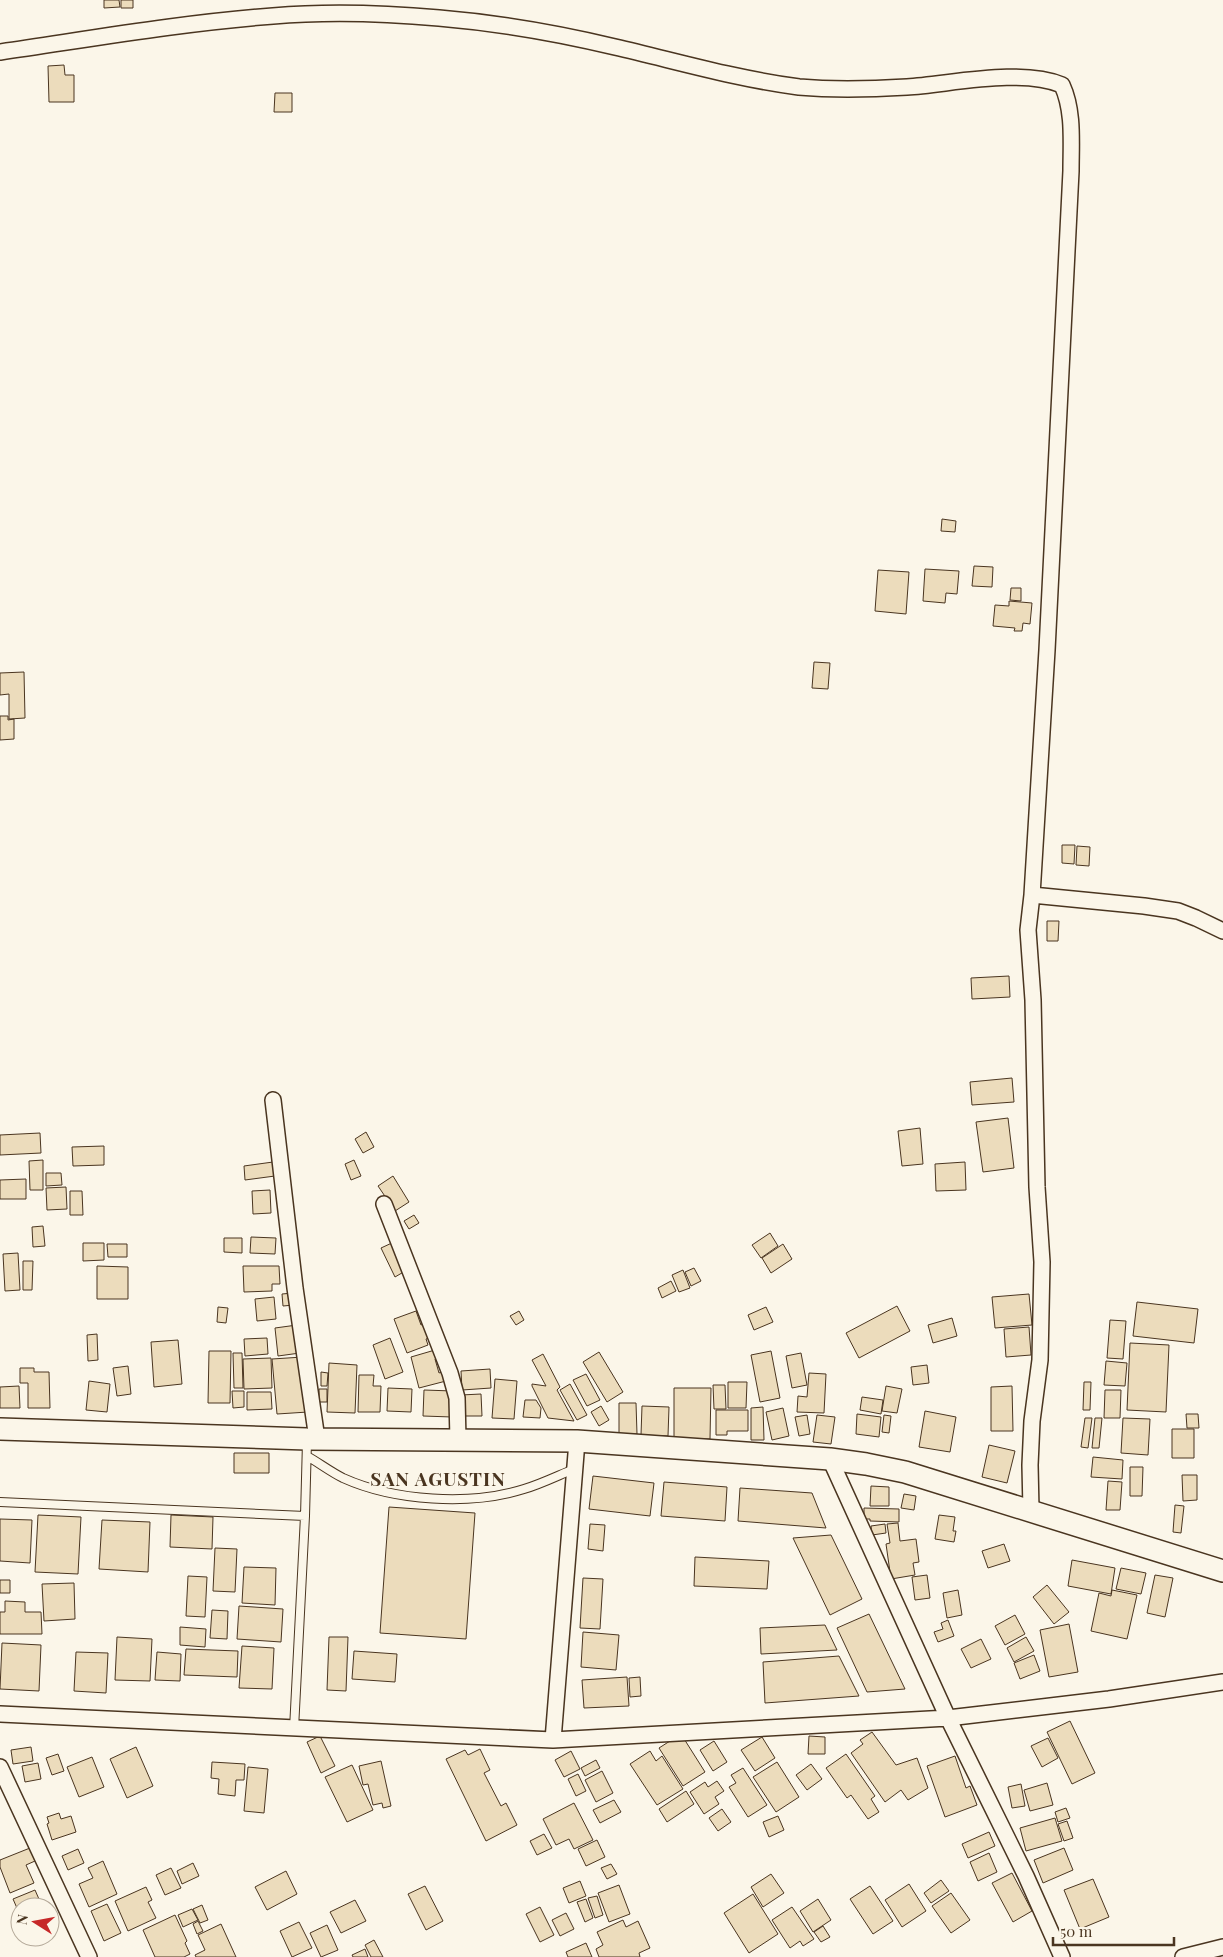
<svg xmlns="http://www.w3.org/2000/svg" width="1223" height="1957" font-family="'Playfair Display',serif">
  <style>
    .building { fill: #ecdcbc; stroke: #4a3520 }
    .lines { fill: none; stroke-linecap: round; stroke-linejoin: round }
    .lane-casing { stroke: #4a3520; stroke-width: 10 }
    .street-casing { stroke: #4a3520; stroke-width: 18 }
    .secondary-casing { stroke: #4a3520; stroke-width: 24 }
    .lane { stroke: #fbf6e9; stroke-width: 8 }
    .street { stroke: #fbf6e9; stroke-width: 15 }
    .secondary { stroke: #fbf6e9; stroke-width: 21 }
    .labels { text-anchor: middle; stroke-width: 4; stroke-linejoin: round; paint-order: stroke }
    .district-label { font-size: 19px; font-weight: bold; letter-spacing: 1px; fill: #4a3520; stroke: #fbf6e9 }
  </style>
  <rect width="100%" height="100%" fill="#fbf6e9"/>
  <!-- building -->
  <path class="building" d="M104 0H119L120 7 104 8Z
    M121 0H133V8H121Z
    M64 65 65 75H74V102H49L48 66Z
    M275 93H292V112H274Z
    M942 519 956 521 955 532 941 531Z
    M974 566 993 567 992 587 972 586Z
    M925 569 959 571 957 594 946 593 945 603 923 601Z
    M878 570 909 572 906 614 875 611Z
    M1011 588H1021V601L1010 600Z
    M1009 601 1032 603 1030 624 1023 623 1022 631H1014L1015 628 993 626 995 605 1009 606Z
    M814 662 830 663 828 689 812 688Z
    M24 672 25 718 9 719V694L0 695V673Z
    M0 716H8V720L14 719V739L0 740Z
    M1062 845H1075L1074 864 1062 863Z
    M1077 846 1090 847 1089 866 1076 865Z
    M1047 921H1059L1058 941H1047Z
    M1009 976 1010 997 972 999 971 978Z
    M1012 1078 1014 1102 972 1105 970 1082Z
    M1008 1118 1014 1168 983 1172 976 1122Z
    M920 1128 923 1164 902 1166 898 1131Z
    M366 1132 374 1147 363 1153 355 1139Z
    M40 1133 41 1153 0 1155V1135Z
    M104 1146V1165L73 1166 72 1147Z
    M43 1160V1190H30L29 1161Z
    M354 1160 361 1176 351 1180 345 1164Z
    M273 1162 275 1176 245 1180 244 1166Z
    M965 1162 966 1190 936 1191 935 1164Z
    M46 1173H61L62 1185 46 1186Z
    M393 1176 409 1202 395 1211 378 1186Z
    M26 1179V1199H0V1180Z
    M66 1187 67 1209 47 1210 46 1188Z
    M270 1190 271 1213 253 1214 252 1191Z
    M70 1191H82L83 1215H70Z
    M414 1215 419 1223 409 1229 404 1221Z
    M43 1226 45 1246 33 1247 32 1227Z
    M770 1233 778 1246 761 1258 752 1245Z
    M251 1237 276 1238 275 1254 250 1253Z
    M224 1238H242V1253L224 1252Z
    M394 1242 407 1270 395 1277 381 1248Z
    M83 1243H104V1260L83 1261Z
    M107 1244H127V1257H108Z
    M783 1244 792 1259 771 1273 762 1258Z
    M18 1253 20 1290 5 1291 3 1254Z
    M23 1261H33L32 1290H23Z
    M97 1266 128 1267V1299H97Z
    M243 1266H279L280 1284H272V1291L244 1292Z
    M694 1268 701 1281 691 1286 685 1272Z
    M683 1270 690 1288 679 1292 672 1275Z
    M671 1281 676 1291 662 1298 658 1288Z
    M293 1293 294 1305 283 1306 282 1294Z
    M1029 1294 1032 1325 995 1328 992 1297Z
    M274 1297 276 1319 257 1321 255 1299Z
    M1137 1302 1198 1309 1194 1343 1133 1336Z
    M897 1306 910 1331 859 1358 846 1333Z
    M218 1307 228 1308 226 1323 217 1322Z
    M766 1307 773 1322 754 1330 748 1315Z
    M416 1311 421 1325 426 1323 431 1337 426 1339 428 1345 407 1353 394 1319Z
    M519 1311 524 1320 516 1325 510 1316Z
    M952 1318 957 1336 933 1343 928 1325Z
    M1110 1320 1126 1321 1123 1359 1107 1358Z
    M297 1325 300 1353 278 1356 275 1328Z
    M1029 1327 1031 1355 1006 1357 1004 1329Z
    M97 1334 98 1360 88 1361 87 1335Z
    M267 1338 268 1354 245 1356 244 1339Z
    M390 1338 403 1372 385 1379 373 1345Z
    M178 1340 182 1384 154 1387 151 1342Z
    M1130 1343 1169 1345 1166 1412 1127 1410Z
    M435 1350 438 1359H435L439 1373 444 1371 446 1381 419 1388 411 1357Z
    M209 1351H231L230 1403H208Z
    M771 1351 780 1398 760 1402 751 1355Z
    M599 1352 623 1392 607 1402 583 1362Z
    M233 1353H242L243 1388H234Z
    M801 1353 807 1385 792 1388 786 1356Z
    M543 1354 560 1387 557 1390 574 1421 548 1418 532 1386V1384L546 1386 532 1360Z
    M303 1357 308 1412 277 1414 272 1359Z
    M271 1358 272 1388 244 1389 243 1359Z
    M1106 1361 1127 1363 1125 1386 1104 1385Z
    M329 1363 357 1365 355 1413 327 1412Z
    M927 1365 929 1383 913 1385 911 1367Z
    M128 1366 131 1394 117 1396 113 1368Z
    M20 1368H34V1372H49L50 1408H28V1383H20Z
    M490 1369 491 1388 462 1390 461 1371Z
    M321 1372 328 1373 327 1386H321Z
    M809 1373 826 1374 824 1413 797 1412 798 1396 807 1397Z
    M586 1374 600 1400 587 1406 573 1380Z
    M359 1375H374L373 1386H381L380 1412H358Z
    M495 1379 517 1381 514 1419 492 1418Z
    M89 1381 110 1384 107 1412 86 1410Z
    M728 1382H747L746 1408H728Z
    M1084 1382H1091L1090 1410H1083Z
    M570 1384 587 1415 577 1420 560 1390Z
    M713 1385H725L726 1409H714Z
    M19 1386 20 1408H0V1387Z
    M886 1386 902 1389 897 1413 882 1411Z
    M1012 1386 1013 1431H991V1387Z
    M388 1388 412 1389 411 1412 387 1411Z
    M674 1388H711L710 1439H674Z
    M319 1389H327V1402H319Z
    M424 1390 453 1391 452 1417 423 1416Z
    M1105 1390H1121L1120 1418H1104Z
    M232 1391H244V1407L233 1408Z
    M247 1392H271L272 1409 247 1410Z
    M481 1394 482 1416H461V1395Z
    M862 1397 883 1400 881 1414 860 1410Z
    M525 1400H536L541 1408 540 1418 523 1417Z
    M619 1403H636L637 1434 619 1435Z
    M601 1406 609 1420 599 1426 591 1412Z
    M642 1406 669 1407 668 1436 641 1435Z
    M763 1407 764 1440H751V1408Z
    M783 1408 789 1436 772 1440 766 1412Z
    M716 1410H748V1431H727V1435H716Z
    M925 1411 956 1417 950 1452 919 1447Z
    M857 1414 881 1417 879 1437 856 1434Z
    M1186 1414H1198L1199 1428H1187Z
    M807 1415 810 1434 799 1436 795 1417Z
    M817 1415 835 1417 831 1444 813 1442Z
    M884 1415 891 1416 889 1433 882 1432Z
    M1085 1418H1092L1088 1448 1081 1447Z
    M1095 1418H1102L1099 1448H1092Z
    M1123 1418 1150 1419 1148 1455 1121 1453Z
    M1172 1429H1194V1458H1172Z
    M989 1445 1015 1451 1007 1483 982 1477Z
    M234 1453H269V1473H234Z
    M1093 1457 1123 1460 1122 1479 1091 1477Z
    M1130 1467H1143L1142 1496H1130Z
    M1182 1475H1197V1500L1183 1501Z
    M593 1476 654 1483 650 1516 589 1509Z
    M1108 1481 1122 1482 1120 1510H1106Z
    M664 1482 727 1487 725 1521 661 1516Z
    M871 1486 889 1487V1506H870Z
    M740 1488 812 1493 826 1528 738 1521Z
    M904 1494 916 1496 914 1510 901 1508Z
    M1175 1505 1184 1506 1181 1533 1173 1532Z
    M389 1507 475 1513 466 1639 380 1633Z
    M864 1508 899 1509V1522L870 1521V1519H864Z
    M38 1515 81 1517 78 1574 35 1572Z
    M171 1515 213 1517 212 1549 170 1547Z
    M939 1515 955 1517 953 1531H956L954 1542 935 1539Z
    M0 1519 32 1520 30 1563 0 1561Z
    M102 1520 150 1522 148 1572 99 1569Z
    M898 1523 900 1541 916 1539 919 1562 913 1563 915 1575 891 1579 886 1544 890 1543 887 1524Z
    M590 1524 605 1525 603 1551 588 1549Z
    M885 1524 886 1533 872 1535 871 1526Z
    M831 1535 862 1599 830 1615 793 1538Z
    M1004 1544 1010 1561 988 1568 982 1551Z
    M215 1548 237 1549 235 1592 213 1591Z
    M695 1557 769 1561 767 1589 694 1586Z
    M1072 1560 1115 1568 1111 1594 1068 1586Z
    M244 1567 276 1568 275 1605 242 1603Z
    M1121 1568 1146 1573 1141 1594 1116 1589Z
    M927 1575 930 1598 915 1600 912 1577Z
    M1155 1575 1173 1578 1165 1617 1147 1613Z
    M188 1576 207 1577 205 1617 186 1616Z
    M583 1578 603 1579 600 1629 580 1628Z
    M0 1580H10V1593H0Z
    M74 1583 75 1619 44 1621 42 1584Z
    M1047 1585 1069 1612 1054 1624 1033 1597Z
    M958 1590 962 1615 947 1618 943 1593Z
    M1112 1590 1137 1595 1127 1639 1091 1631 1099 1593 1111 1596Z
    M5 1601 25 1602V1612H41L42 1634H0V1612H5Z
    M239 1606 283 1609 281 1642 237 1639Z
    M212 1610 228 1611 227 1639 210 1638Z
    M869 1614 905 1689 867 1692 837 1628Z
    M1015 1615 1025 1634 1005 1645 995 1626Z
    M948 1620 954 1636 938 1642 934 1632 943 1629 941 1623Z
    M1069 1624 1078 1672 1049 1677 1040 1630Z
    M825 1625 837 1650 761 1654 760 1628Z
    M180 1627 206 1629 205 1647 180 1645Z
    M583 1632 619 1635 616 1670 581 1667Z
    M117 1637 152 1639 150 1681 115 1680Z
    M329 1637H348L346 1691 327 1690Z
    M1026 1637 1034 1651 1014 1662 1007 1648Z
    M981 1639 991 1659 971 1668 961 1649Z
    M2 1643 41 1645 39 1691 0 1689Z
    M242 1646 274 1648 272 1689 239 1688Z
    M186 1649 238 1651 237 1677 184 1675Z
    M354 1651 397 1654 395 1682 352 1679Z
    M76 1652 108 1653 106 1693 74 1691Z
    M157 1652 181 1654 180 1681 155 1680Z
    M1034 1655 1040 1671 1020 1679 1014 1663Z
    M839 1656 859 1696 765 1703 763 1662Z
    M627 1677 629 1706 584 1708 582 1680Z
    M640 1677 641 1696 630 1697 629 1678Z
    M1070 1721 1095 1773 1072 1784 1047 1732Z
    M872 1732 896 1765 917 1758 928 1788 908 1800 901 1790 885 1802 851 1753 863 1744 860 1740Z
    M681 1734 705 1772 683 1786 659 1748Z
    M320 1736 335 1766 321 1773 307 1742Z
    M809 1736 825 1737V1754H808Z
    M762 1737 775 1758 755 1771 741 1750Z
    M1048 1738 1058 1758 1042 1767 1031 1746Z
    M714 1741 727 1762 713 1771 700 1750Z
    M31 1747 33 1761 13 1764 11 1750Z
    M136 1747 153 1786 127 1798 110 1759Z
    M480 1749 490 1770 484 1773 501 1806 506 1803 517 1825 486 1841 446 1759 465 1750 468 1755Z
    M571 1751 580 1769 564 1777 555 1760Z
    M650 1751 656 1761 662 1756 683 1789 657 1805 630 1764Z
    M58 1754 64 1771 52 1775 46 1758Z
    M846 1754 875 1796 871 1799 879 1812 868 1819 851 1795 847 1798 826 1768Z
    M955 1756 966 1788 970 1786 977 1805 945 1817 927 1766Z
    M92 1757 104 1787 79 1797 67 1767Z
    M596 1760 600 1768 585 1776 581 1768Z
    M381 1761 391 1806 383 1808 382 1803 373 1805 368 1784 363 1785 359 1766Z
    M212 1762 245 1764 244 1780H236L235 1796 218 1794 219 1779 211 1778Z
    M777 1762 799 1797 776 1812 753 1777Z
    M38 1763 41 1779 25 1782 22 1766Z
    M811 1764 822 1779 807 1790 796 1775Z
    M352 1765 373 1810 347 1822 325 1777Z
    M248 1767 268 1769 264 1813 244 1811Z
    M743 1768 767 1805 748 1817 729 1787 736 1783 731 1775Z
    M602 1771 613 1793 596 1802 585 1780Z
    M578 1774 586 1791 576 1796 568 1779Z
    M717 1781 724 1791 715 1797 719 1804 704 1814 690 1792 705 1782 708 1787Z
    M1047 1783 1053 1805 1030 1811 1024 1790Z
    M1021 1784 1025 1806 1012 1808 1008 1787Z
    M686 1791 694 1804 667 1822 659 1809Z
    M614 1800 621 1812 600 1823 593 1810Z
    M574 1803 593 1840 574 1849 569 1839 556 1845 543 1819Z
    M1066 1808 1070 1818 1058 1822 1055 1812Z
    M722 1809 731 1822 718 1831 709 1818Z
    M59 1813 61 1819 71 1816 76 1832 52 1840 47 1824 49 1823 47 1817Z
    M778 1816 784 1830 769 1837 763 1822Z
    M1055 1818 1062 1841 1026 1851 1020 1828Z
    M1067 1821 1073 1838 1064 1841 1058 1824Z
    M989 1832 995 1846 968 1858 962 1844Z
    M544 1834 552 1848 537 1855 530 1841Z
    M597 1840 605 1857 586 1866 578 1849Z
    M30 1848 35 1861 26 1865 34 1883 10 1893 0 1867V1860Z
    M1064 1848 1073 1870 1043 1883 1034 1860Z
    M78 1849 84 1863 68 1870 62 1856Z
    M989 1853 997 1872 978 1881 970 1862Z
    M103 1861 117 1894 89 1907 79 1884 93 1878 88 1868Z
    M193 1863 199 1876 182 1884 177 1871Z
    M611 1864 617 1874 607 1879 601 1868Z
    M171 1868 181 1888 165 1895 156 1875Z
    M286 1871 297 1894 267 1910 255 1887Z
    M1012 1873 1032 1911 1013 1922 992 1883Z
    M771 1874 784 1893 763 1907 751 1887Z
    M1093 1879 1109 1917 1080 1929 1064 1890Z
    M941 1880 949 1891 931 1903 924 1893Z
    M580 1881 586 1896 569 1903 563 1888Z
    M909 1884 926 1911 902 1927 885 1900Z
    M619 1885 630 1914 609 1922 598 1893Z
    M425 1886 443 1921 426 1930 408 1894Z
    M870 1886 893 1921 873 1934 850 1899Z
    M146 1887 152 1900 148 1902 156 1918 128 1931 115 1901Z
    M35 1890 42 1906 20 1907V1915L13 1899Z
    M951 1893 970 1920 951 1933 932 1906Z
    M753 1894 778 1934 749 1953 724 1913Z
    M597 1896 603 1915 595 1918 588 1898Z
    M586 1899 593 1918 585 1922 577 1902Z
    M818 1899 831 1920 813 1932 800 1911Z
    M355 1900 366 1921 341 1933 330 1912Z
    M107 1904 121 1933 104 1941 91 1911Z
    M202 1905 208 1920 200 1923 193 1909Z
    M540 1907 554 1935 540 1942 526 1914Z
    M792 1907 814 1939 803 1946 800 1941 790 1948 772 1920Z
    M192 1909 198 1920 183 1927 178 1915Z
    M566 1913 574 1929 560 1936 552 1920Z
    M175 1915 187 1941 185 1943 190 1954 184 1957H155L143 1930Z
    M623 1920 626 1927 638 1921 650 1948 639 1953 640 1957H599L596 1949 603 1945 597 1932Z
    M198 1921 203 1931 197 1934 193 1924Z
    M299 1922 312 1948 292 1957 280 1931Z
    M221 1924 236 1957H196L195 1955 205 1950 198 1935Z
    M327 1925 338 1950 321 1957 310 1933Z
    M823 1926 830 1937 821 1942 814 1932Z
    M50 1930 53 1937 34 1945 30 1937H50Z
    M374 1940 383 1957H371L365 1945Z
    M586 1943 592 1957H568L566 1952Z
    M365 1949 368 1957H353L352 1955Z"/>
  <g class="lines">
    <defs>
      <path id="lane" d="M307 1456C319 1463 331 1472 343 1478 394 1501 470 1506 524 1489 541 1484 557 1476 574 1469
        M0 1502 305 1516
        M294 1729 305 1516 307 1441"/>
      <path id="street" d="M0 52C90 39 181 23 273 16 328 11 384 13 439 18 498 23 557 33 615 47 676 61 737 79 799 87 833 90 873 89 907 87 952 84 1020 68 1062 85 1074 111 1071 142 1071 171L1047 650 1032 895 1028 930 1033 1000 1037 1187 1042 1262 1040 1360 1032 1421 1030 1465 1031 1510
        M1032 895 1144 906 1178 911 1196 918 1223 931
        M273 1100 295 1288 317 1439
        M384 1204 450 1373 457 1398 458 1440
        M830 1459 948 1718 1026 1876 1062 1957
        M0 1714 553 1740 948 1718 1109 1699 1223 1682
        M553 1740 577 1441
        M0 1767 89 1957
        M1183 1957 1223 1947"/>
      <path id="secondary" d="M0 1429 307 1439 577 1441 830 1459 866 1464 905 1472 1223 1571"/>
    </defs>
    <!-- lane casing -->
    <use href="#lane" class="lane-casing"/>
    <!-- street casing -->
    <use href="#street" class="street-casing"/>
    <!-- secondary casing -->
    <use href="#secondary" class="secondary-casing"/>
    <!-- lane -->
    <use href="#lane" class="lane"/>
    <!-- street -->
    <use href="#street" class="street"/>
    <!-- secondary -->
    <use href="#secondary" class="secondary"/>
  </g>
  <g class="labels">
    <!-- district labels -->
    <g class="district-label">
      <text x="438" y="1486">SAN AGUSTIN</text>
    </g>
  </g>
  <!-- north arrow -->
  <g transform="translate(35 1922) rotate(281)"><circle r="24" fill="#fbf6e9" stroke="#b4a999"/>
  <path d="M0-4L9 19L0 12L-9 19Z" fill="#c62828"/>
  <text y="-8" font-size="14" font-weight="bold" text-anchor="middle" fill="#4a3520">N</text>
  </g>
  <!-- scale -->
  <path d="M1053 1937v8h121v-8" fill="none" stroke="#4a3520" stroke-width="2.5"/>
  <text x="1060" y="1937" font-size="15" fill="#4a3520" stroke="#fbf6e9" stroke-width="4" paint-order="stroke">50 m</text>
</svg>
